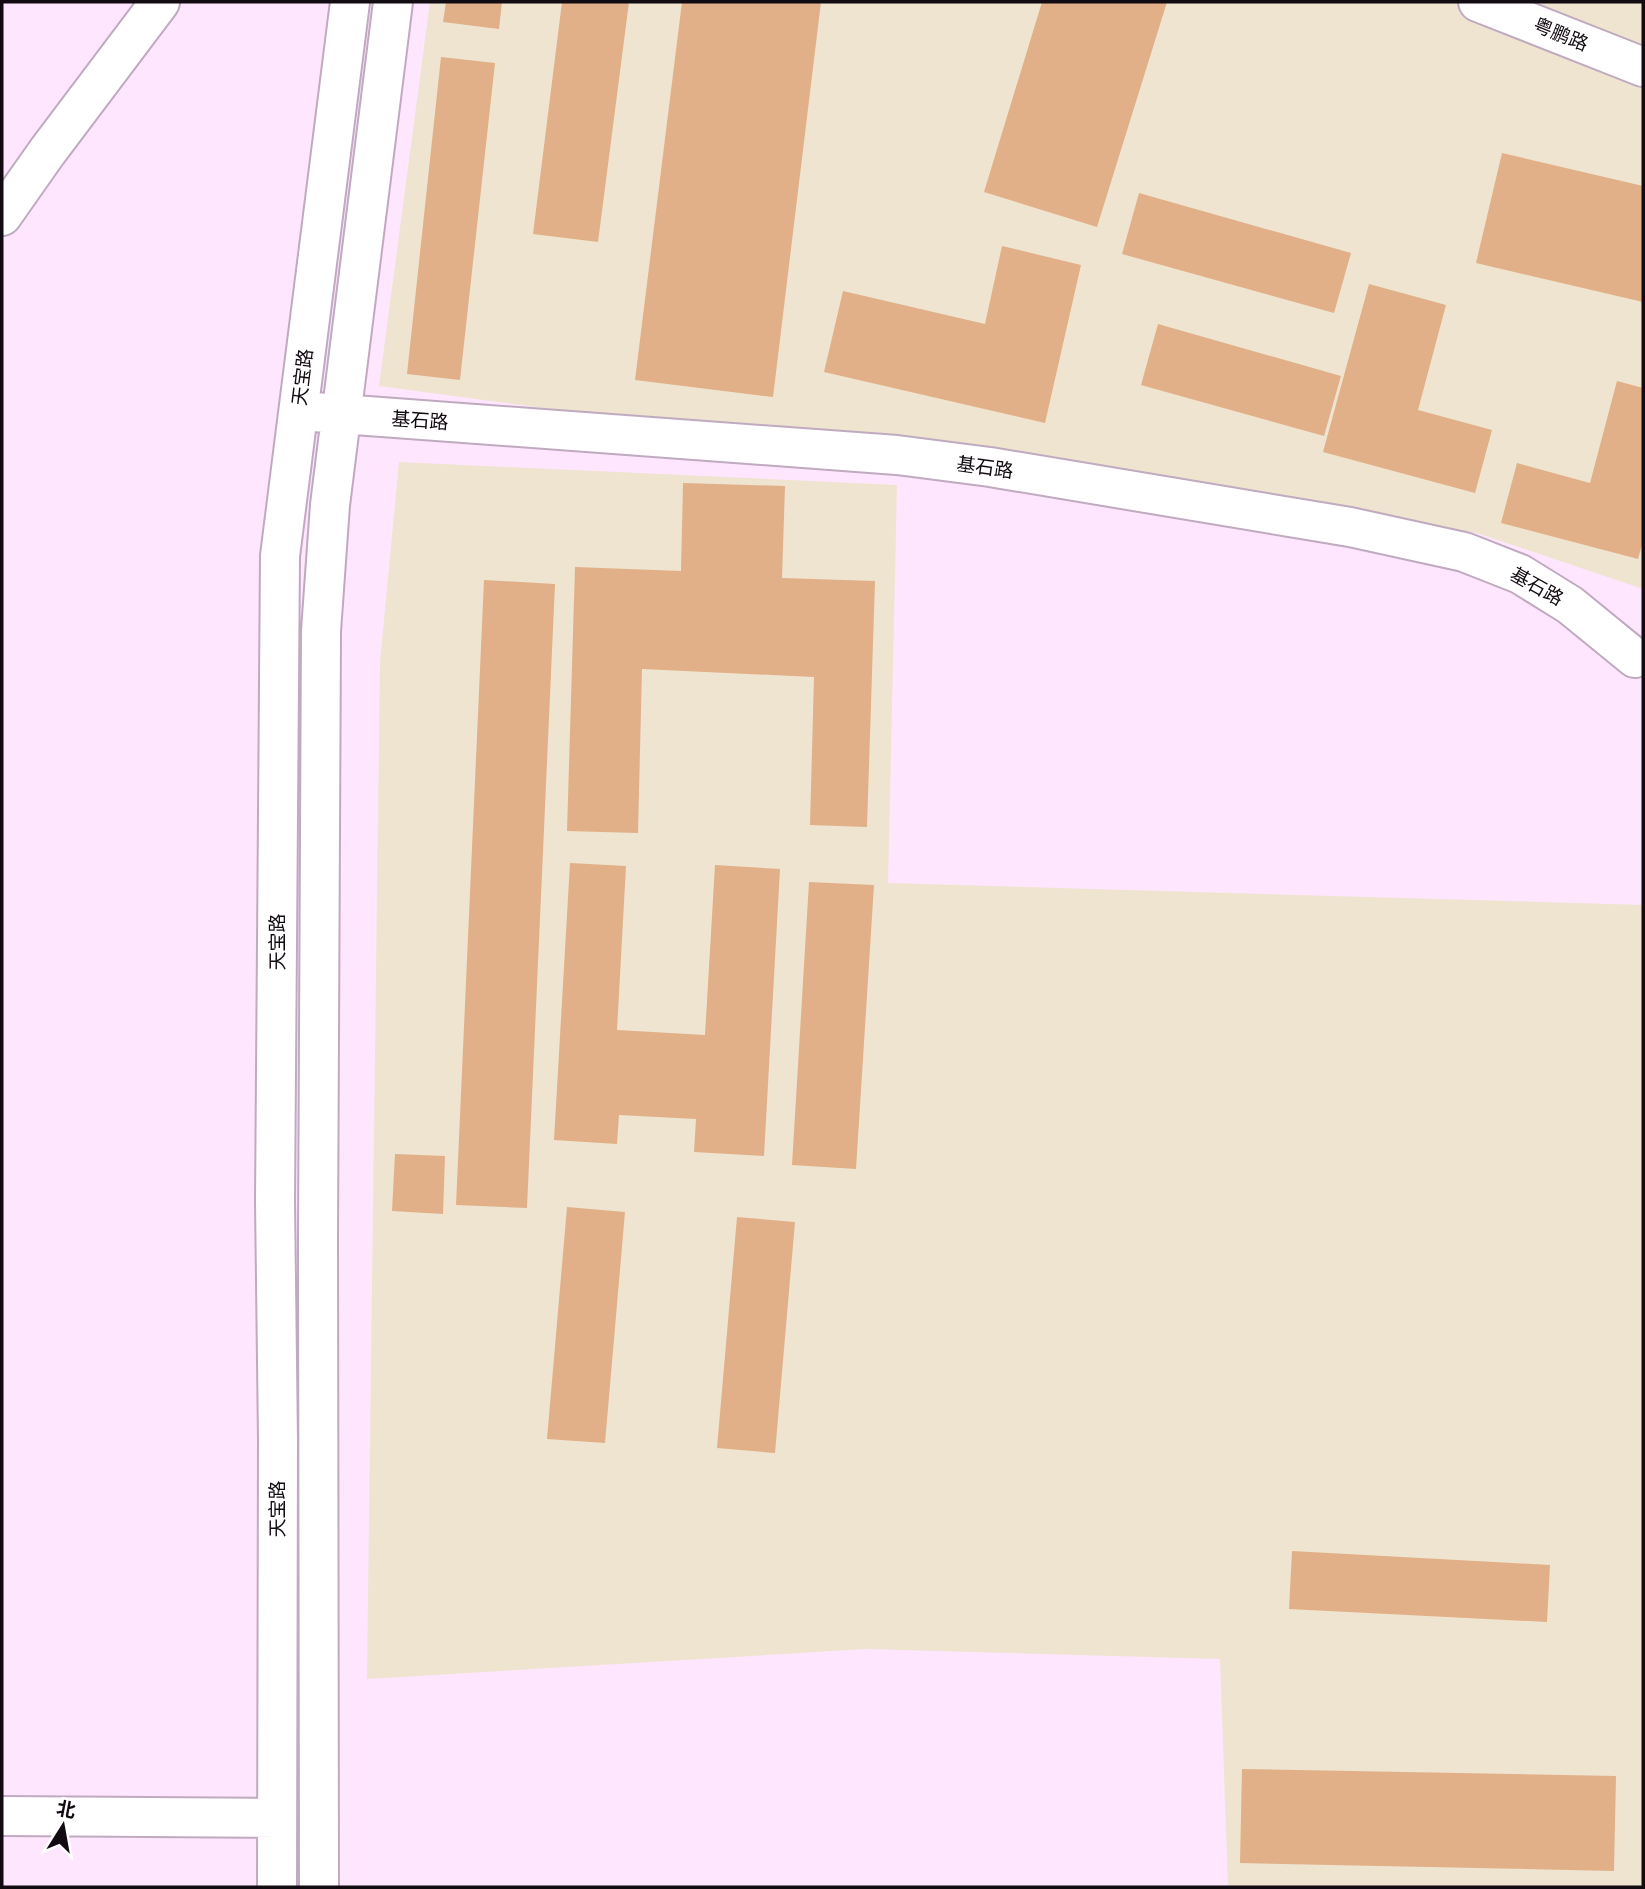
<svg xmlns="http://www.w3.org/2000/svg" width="1645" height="1889" font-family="Lato,'Noto Sans SC',sans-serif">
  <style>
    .industrial { fill: #efe4cf }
    .building { fill: #e1b088 }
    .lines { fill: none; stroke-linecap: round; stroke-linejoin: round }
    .minor-casing { stroke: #c0aac0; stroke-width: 42 }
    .minor { stroke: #fff; stroke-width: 38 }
    .labels { text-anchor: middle; stroke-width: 5; stroke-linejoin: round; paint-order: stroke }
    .street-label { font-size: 19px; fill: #120b12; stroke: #fff }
  </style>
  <rect width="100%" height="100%" fill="#fee6fe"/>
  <!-- industrial -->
  <path class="industrial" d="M430 2H1643V589L1477 533 379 386Z
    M399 462 897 485 888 883 1643 905V1887H1228L1220 1659 866 1649 367 1679 380 662Z"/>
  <!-- building -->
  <path class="building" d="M446 2H502L499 29 443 22Z
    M562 2H629L598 242 533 234Z
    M682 2H821L773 397 635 380Z
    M1042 2H1167L1097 227 984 192Z
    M441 57 495 63 460 380 407 374Z
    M1502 153 1643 186V302L1476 263Z
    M1139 193 1351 253 1334 313 1122 254Z
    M1002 246 1081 265 1045 423 824 372 843 291 985 324Z
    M1369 284 1446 305 1418 410 1492 430 1475 493 1323 452Z
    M1158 324 1341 376 1324 436 1141 385Z
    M1617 381 1643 388V541L1638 559 1501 523 1517 463 1590 483Z
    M683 483 785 486 782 578 875 581 867 827 810 825 814 677 642 669 638 833 567 831 575 567 681 571Z
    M484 580 555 584 527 1208 456 1205Z
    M570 863 626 866 617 1030 705 1035 715 865 780 869 764 1156 694 1152 696 1119 619 1115 617 1144 554 1140Z
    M809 882 874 885 856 1169 792 1165Z
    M395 1154 445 1156 443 1214 392 1211Z
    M567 1207 625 1212 605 1443 547 1439Z
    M737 1217 795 1222 775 1453 717 1448Z
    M1292 1551 1550 1565 1547 1622 1289 1609Z
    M1242 1769 1616 1776 1614 1871 1240 1863Z"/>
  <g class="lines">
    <defs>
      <path id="minor" d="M1478 2 1643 67
        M2 216 47 152 160 2
        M314 412 897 455 990 467 1350 527 1464 552 1520 574 1570 605 1635 658
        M2 1816 276 1818
        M277 1887 278 1441 275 1201 280 556 350 2
        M319 1887 318 1237 321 631 330 505 393 2"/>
    </defs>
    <!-- minor casing -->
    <use href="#minor" class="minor-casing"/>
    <!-- minor -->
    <use href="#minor" class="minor"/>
  </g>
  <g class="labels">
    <!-- street labels -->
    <g class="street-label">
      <text transform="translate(1561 34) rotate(22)" y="7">粤鹏路</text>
      <text transform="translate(302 377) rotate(-83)" y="7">天宝路</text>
      <text transform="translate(420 420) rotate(4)" y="7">基石路</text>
      <text transform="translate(985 467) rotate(8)" y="7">基石路</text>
      <text transform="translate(1537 586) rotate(29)" y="7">基石路</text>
      <text transform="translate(277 942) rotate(-90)" y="7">天宝路</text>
      <text transform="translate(277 1509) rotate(-90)" y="7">天宝路</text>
    </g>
  </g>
  <!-- border -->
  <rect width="1645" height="1889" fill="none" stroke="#120b12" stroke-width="7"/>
  <!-- north arrow -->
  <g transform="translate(63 1826) rotate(11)" stroke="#ffffff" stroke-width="5" paint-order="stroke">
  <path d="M0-5L12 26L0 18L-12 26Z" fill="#120b12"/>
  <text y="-10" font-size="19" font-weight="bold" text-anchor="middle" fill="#120b12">北</text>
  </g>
</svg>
